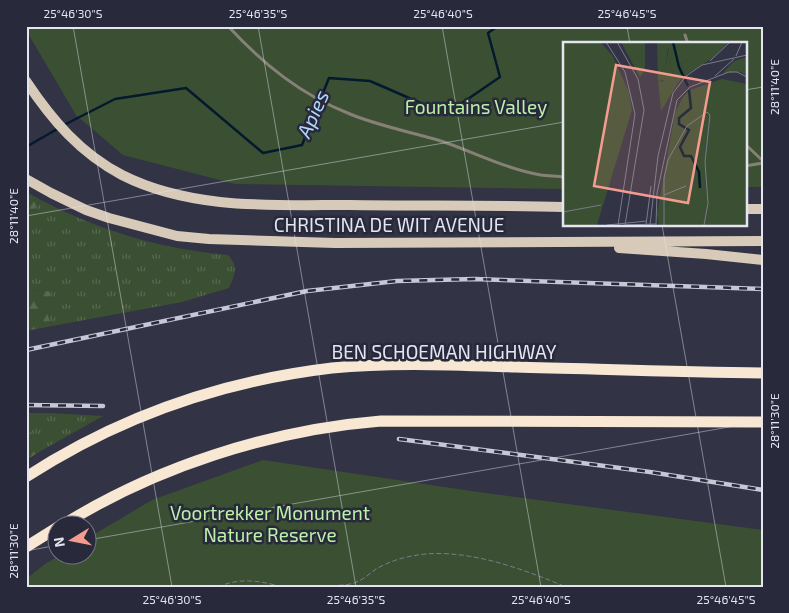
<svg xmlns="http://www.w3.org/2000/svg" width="789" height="613" font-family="'Exo 2',sans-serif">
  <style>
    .grass { fill: url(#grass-tufts) }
    .forest { fill: url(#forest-firs) }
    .green { fill: #3b5033 }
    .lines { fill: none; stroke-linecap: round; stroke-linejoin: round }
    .stream { stroke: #031a2e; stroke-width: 2.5 }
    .path { stroke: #7a7b8b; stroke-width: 1; stroke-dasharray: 5 2.5; stroke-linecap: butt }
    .lane { stroke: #868077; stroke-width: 3 }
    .primary { stroke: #d7cab9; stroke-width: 10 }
    .highway { stroke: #f7e7d3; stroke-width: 11 }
    .rail-casing { stroke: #c7c8d5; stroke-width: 4.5 }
    .rail { stroke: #28293b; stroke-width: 2.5; stroke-dasharray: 8; stroke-linecap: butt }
    .ticks { fill: none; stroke: #e4e5f1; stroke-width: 1; stroke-opacity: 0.45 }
    .labels { text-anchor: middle; stroke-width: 5; stroke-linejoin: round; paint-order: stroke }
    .park-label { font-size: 19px; fill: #bcf2a8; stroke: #28293b }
    .street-label { font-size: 19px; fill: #e4e5f1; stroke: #28293b }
    .water-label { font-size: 20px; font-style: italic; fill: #b0d8fd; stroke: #28293b }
    .inset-river { fill: none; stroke: #031a2e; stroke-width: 2.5 }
    .inset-road { fill: none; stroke: #797a8a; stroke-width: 1 }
    .view { fill: #f59c90; fill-opacity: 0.15; stroke: #f59c90; stroke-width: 2.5 }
    .inset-edge { fill: none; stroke: #e4e5f1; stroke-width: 2.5 }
    .neatline { fill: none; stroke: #e4e5f1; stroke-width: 2 }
    .ticks-label { font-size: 12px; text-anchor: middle; fill: #e4e5f1 }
  </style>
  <defs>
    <pattern id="grass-tufts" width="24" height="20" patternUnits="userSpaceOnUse" patternTransform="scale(1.25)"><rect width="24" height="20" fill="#3b5033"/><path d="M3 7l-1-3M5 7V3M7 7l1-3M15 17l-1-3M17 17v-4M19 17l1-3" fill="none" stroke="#576951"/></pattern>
    <pattern id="forest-firs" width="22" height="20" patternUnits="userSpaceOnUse" patternTransform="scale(1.25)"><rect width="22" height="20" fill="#3b5033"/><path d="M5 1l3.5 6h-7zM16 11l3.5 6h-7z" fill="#576951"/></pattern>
  </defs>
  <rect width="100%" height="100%" fill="#323345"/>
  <!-- grass -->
  <path class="grass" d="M41 200C100 231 161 249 228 255 239 267 235 274 229 288L182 302 52 326 45 309 46 301 40 290 26 291V219Z
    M26 413H49L103 416 46 448 29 430H26Z"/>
  <!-- forest -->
  <path class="forest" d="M26 192 41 200 26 219Z
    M40 290 52 292C43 306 46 311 52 326L26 331V291Z
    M26 430H29L46 448 26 460Z"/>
  <!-- green -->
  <path class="green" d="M26 26H763V187H745V44H564V189L235 184 123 155 76 115 26 30Z
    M263 460 478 492 763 530V587H26V579L45 564 59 556H88V538L152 500Z"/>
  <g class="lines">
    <!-- stream -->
    <path class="stream" d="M64 125 115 99 186 88 263 153 302 145 329 78 370 81 446 114 500 77 488 33 498 26
      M26 147 59 128"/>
    <!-- path -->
    <path class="path" d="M218 587C240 577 261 581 283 587
      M301 587C315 585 342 587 354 583 363 580 369 574 376 569 386 563 400 558 412 556 461 546 521 568 566 587"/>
    <!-- lane -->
    <path class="lane" d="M228 26C263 64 301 95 350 114 379 126 411 132 441 141 474 152 506 169 541 175 549 176 557 176 564 177
      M685 35 688 44
      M745 144 763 161
      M745 166 763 163"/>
    <!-- primary -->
    <path class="primary" d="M26 81C52 120 80 153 122 175 191 210 273 205 349 205 420 206 492 205 564 207
      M26 179 51 193 86 210 109 218 177 236 209 239 335 243 763 241
      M745 209H763
      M619 248 706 254 763 260"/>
    <!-- highway -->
    <path class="highway" d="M26 477C120 416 222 381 332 368 392 362 455 365 515 367 598 369 680 372 763 373
      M61 526C155 467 270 430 381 421L763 422
      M26 547 58 527"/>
    <defs>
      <path id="rail" d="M26 350 307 291 397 281 474 279 763 289
        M26 405 103 406
        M399 439 650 472 763 490"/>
    </defs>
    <!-- rail casing -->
    <use href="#rail" class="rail-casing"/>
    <!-- rail -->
    <use href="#rail" class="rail"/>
  </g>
  <!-- ticks -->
  <path class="ticks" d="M73 26 172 587M258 26 356 587M442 26 541 587M627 26 630 44M745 90 763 87M26 216 564 122M662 225 726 587M88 540 763 421M26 551 58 545"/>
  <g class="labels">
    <!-- park labels -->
    <g class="park-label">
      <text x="476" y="114">Fountains Valley</text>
      <text x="270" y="520">Voortrekker Monument<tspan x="270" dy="22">Nature Reserve</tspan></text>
    </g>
    <!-- street labels -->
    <g class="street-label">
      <text x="389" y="232">CHRISTINA DE WIT AVENUE</text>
      <text x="444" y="359">BEN SCHOEMAN HIGHWAY</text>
    </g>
    <!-- water labels -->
    <g class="water-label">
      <text transform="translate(313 114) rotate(-66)" y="7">Apies</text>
    </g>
  </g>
  <!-- overview -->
  <g transform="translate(563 42)">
    <rect width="184" height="184" fill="#323345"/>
    <path d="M131 0H165L150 16 122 33 118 21 124 18ZM106 6 109 12 106 23 115 41 98 69 95 39 100 40ZM184 15V34L178 30 160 31 171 19Z" fill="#3b5033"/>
    <path d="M58 0H82V28L77 35ZM94 0 131 1 129 15 118 21 122 33 115 41 106 23 109 12 105 6 101 38 95 39Z" fill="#3b5033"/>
    <path d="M0 0H37L49 13 66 50 69 68 34 183H0ZM159 37 184 42V183H96L94 172 112 71 120 55 127 48Z" fill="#3b5033"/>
    <path class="inset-river" d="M110 0 116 25 125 44M126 48 128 66 116 76V82L126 88 117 105 121 114H128L136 130 137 146"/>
    <path class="inset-road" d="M43 0 62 30 72 72 55 183M54 0 75 37 81 68 62 183M173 14 179 0M147 19 167 0M152 34 171 17M101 153 123 144M0 170 38 163M44 183 84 179M63 183 93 182M83 183 88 144M87 183 95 114 110 51 123 34 139 23 184 13M93 183 94 151 114 58 127 45 166 30H174L184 35M101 183V136L105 118 124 84 144 70 147 73 142 120 145 161 141 183"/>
    <path class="view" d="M53 23 147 40 125 161 31 144Z"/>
    <rect width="184" height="184" class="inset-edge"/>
  </g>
  <!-- border -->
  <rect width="789" height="613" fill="none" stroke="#28293b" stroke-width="55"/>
  <!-- north arrow -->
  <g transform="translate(72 540) rotate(260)"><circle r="24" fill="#28293b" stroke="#737484"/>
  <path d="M0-4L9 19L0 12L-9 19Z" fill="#f59c90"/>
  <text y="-8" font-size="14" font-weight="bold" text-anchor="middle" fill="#e4e5f1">N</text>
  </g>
  <rect x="28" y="28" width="734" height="558" class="neatline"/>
  <g class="ticks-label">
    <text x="73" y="18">25°46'30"S</text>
    <text x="258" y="18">25°46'35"S</text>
    <text x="443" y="18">25°46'40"S</text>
    <text x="627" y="18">25°46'45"S</text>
    <text transform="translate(775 87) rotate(-90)" y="4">28°11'40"E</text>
    <text transform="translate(14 216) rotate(-90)" y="4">28°11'40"E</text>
    <text transform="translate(775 421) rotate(-90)" y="4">28°11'30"E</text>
    <text transform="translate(14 551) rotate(-90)" y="4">28°11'30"E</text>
    <text x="172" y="604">25°46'30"S</text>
    <text x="356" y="604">25°46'35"S</text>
    <text x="541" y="604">25°46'40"S</text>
    <text x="726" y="604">25°46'45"S</text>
  </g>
</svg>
